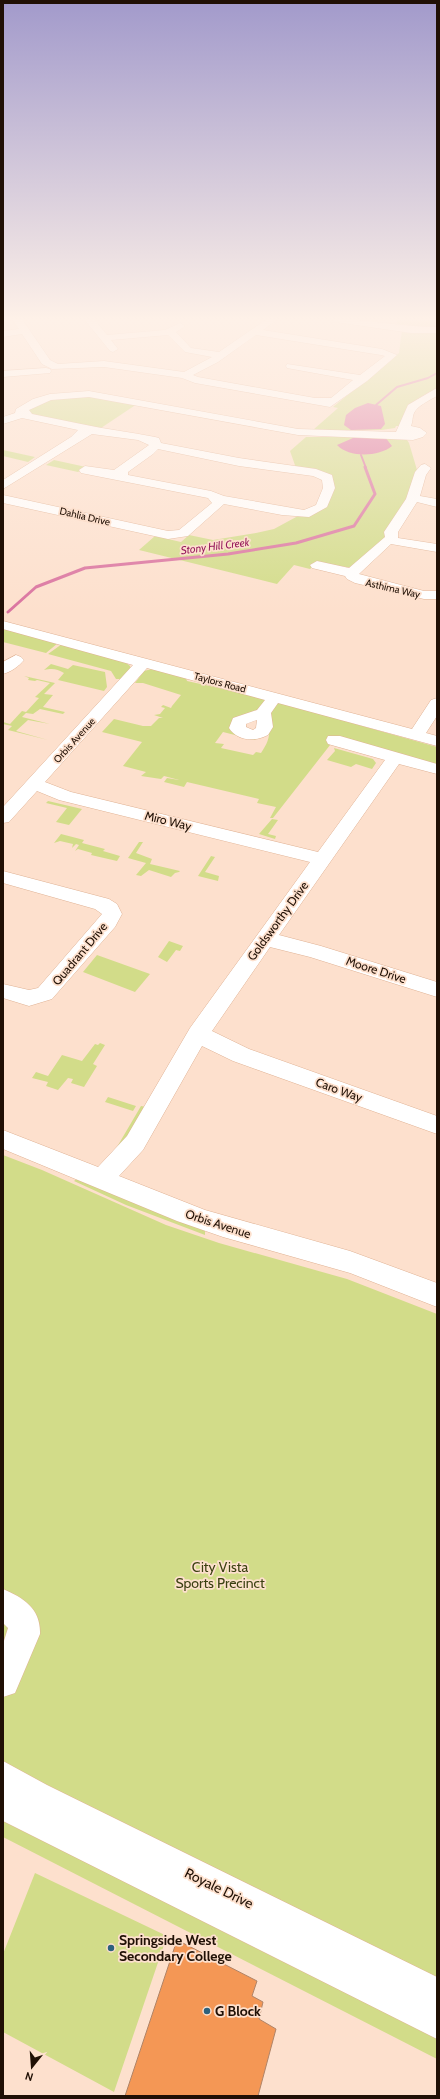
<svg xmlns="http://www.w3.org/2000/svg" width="440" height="2099" font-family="Cabin,sans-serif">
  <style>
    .green { fill: #d2dc89 }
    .water { fill: #da739f }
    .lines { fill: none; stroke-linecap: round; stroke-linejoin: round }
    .stream-far1 { stroke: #da739f; stroke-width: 2 }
    .stream { stroke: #da739f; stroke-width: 3 }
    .building { fill: #f49755; stroke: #b08468 }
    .minor-casing { stroke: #e0b294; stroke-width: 1 }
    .minor { fill: #fff; fill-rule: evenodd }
    .poi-dot { fill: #2c617d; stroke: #fde0cd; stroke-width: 1.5 }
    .labels { text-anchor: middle; stroke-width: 3.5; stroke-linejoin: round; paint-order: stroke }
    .far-street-label { font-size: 10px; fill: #201005; stroke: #fde0cd }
    .far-water-label { font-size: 11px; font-style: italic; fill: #961a5c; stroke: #fde0cd }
    .street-label { font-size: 12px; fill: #201005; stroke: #fde0cd }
    .near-park-label { font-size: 14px; fill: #3b4011; stroke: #fde0cd }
    .near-street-label { font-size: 14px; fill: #201005; stroke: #fde0cd }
    .near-poi-label { font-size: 14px; font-weight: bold; fill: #201005; stroke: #fde0cd; text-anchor: start }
  </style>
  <rect width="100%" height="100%" fill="#fde0cd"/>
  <!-- green -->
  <path class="green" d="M397 319H437V328L397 325Z
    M402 330 437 331V388C416 400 408 401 401 426H396L395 428 381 430H313L338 408 333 407 399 353Z
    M86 395 137 404 101 428 38 416 30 413 28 410 45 400Z
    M306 437H385L407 440 409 443 417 470 415 483 386 537 354 568 316 563 310 569 294 565 277 584 139 550 155 536 181 542 189 535 213 540 256 533 274 529 298 516 323 509 325 507 333 485 296 468 290 451Z
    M3 450 35 457 28 462 3 456Z
    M54 460 86 467 78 472 46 465Z
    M3 629 58 643 46 653 3 642Z
    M62 644 125 662 130 666 131 669 121 679H116L111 671 48 654Z
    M51 664 68 669 73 665 105 672 107 687 104 691 58 680 64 673C57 669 53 668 44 670Z
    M152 669 186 678 187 681 268 699 265 707 236 720 257 736 255 740 223 732 215 743 224 744 221 748 253 755 256 752 261 753C271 738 270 734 267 717L277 702 437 747V766L334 740 273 818H270L276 807 257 803 259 799 187 782 184 787 164 782 167 778 179 780 164 776 161 779 141 776 146 772 123 766 142 742 102 732 114 719 143 726H151L159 718H163L154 715 160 714 165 708 161 707 163 705 171 708 172 706 181 695 143 683H135L144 671Z
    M24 676 55 683 44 694 53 695 43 707 65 712 63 714 40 709 33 714 26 713 22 717 50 724 28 720 16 731 48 740 8 730 12 726 3 724V722L10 724 22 711 26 712 39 698 35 697 50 683 37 680 35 681 28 680 29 678Z
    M334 748 373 759 376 763 372 769 356 764 351 767 327 760 335 751Z
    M48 801 82 809 69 825 56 822 67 808 46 803Z
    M272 819 278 820 268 834 276 836 275 839 259 834Z
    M61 834 84 840 82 843 105 849 103 851 120 856 117 861 91 855 92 853 78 849 75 851 79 845 76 844 72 848 73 844 60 841 54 843Z
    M139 842H143L136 853 152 859 150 864 180 871 179 872 175 873 171 877 149 870 141 876 136 875 146 863 128 858Z
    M211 856 215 857 205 872 219 876 218 881 198 876Z
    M169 941 183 946 180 951 176 950 167 962 158 957Z
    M97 955 150 974 135 992 83 972Z
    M100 1043 105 1045 93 1064 97 1066 84 1087 71 1083 73 1079 68 1078 58 1090 46 1086 48 1082 32 1078 36 1072 48 1076 62 1055 82 1061 95 1044 98 1045Z
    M108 1097 136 1106 133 1111 105 1102Z
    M141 1106 146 1107 118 1156 107 1164Z
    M3 1155 42 1170 166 1225 219 1243 347 1279 437 1314V2059L3 1837Z
    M79 1177 205 1229V1235L126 1205 74 1181Z
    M35 1873 167 1936 114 2092 3 2032V1954Z"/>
  <!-- water -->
  <path class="water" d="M368 403 381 406 385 424 381 429 351 430 344 425 346 415 355 408Z
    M385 437 392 446C379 457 349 458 337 445L353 438Z"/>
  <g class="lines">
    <!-- stream-far1 -->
    <path class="stream-far1" d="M376 405 397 387 428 378 437 373
      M361 455 366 468"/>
    <!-- stream -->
    <path class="stream" d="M8 612 36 587 85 568 228 554 296 543 354 526 375 494 365 467"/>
  </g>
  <!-- building -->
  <path class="building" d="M177 1940 257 1981 252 1996 263 2002 259 2019 276 2029 258 2096H125Z"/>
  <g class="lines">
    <defs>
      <path id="minor" d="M12 319H22L50 360 58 364 104 361 184 372 212 357 185 352 168 335 111 340 118 349 113 352 110 351 84 319H94L107 335 165 330 180 323 185 326 176 332 191 348 219 352 267 319H278L263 330 382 349 397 355 367 381 330 407 195 383 182 378 104 367 52 369 42 364 22 334 3 337V331L19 329ZM256 335 381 355 385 356 360 375 287 364 286 366 287 368 353 380 331 398H315L198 377 193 375 218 362Z
        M331 319C367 319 401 327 437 327V333H411L336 322Z
        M46 368 50 369 51 371 50 373 3 377V371Z
        M437 388V396C430 400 417 406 414 413 412 418 413 421 411 426L420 428 427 433 423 437 413 440 298 435 89 397 51 400 29 410 32 414 81 424C104 429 130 432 155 437L159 438 161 443 239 458 316 469 332 475 335 488 327 507 309 517 282 515 224 504 188 536 168 539 3 503V495L168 531 179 530 212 503 208 498 81 473 79 470 85 466 114 470 149 445 138 440 92 434 3 489V480L71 437 78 430 22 418 3 424V417L15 413 16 409 33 399 50 394 89 391 298 429 396 432 408 405ZM158 449 239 466 313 476 322 480 323 488 316 505 304 510 224 496 211 491 128 475V472L153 454Z
        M425 464 431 468 426 475 420 496 437 499V507L417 502 398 532V538L437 544V552L391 544 359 574 424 591H437V599H424L355 583 347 579 345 576 312 568 310 565 317 561 349 568 385 537 384 532 406 499 415 472 421 465Z
        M3 621 412 729 431 700 437 698V716L426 733 437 736V746L278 703 271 713 273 727 268 735C255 742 237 741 229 728L233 718 257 710 265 700 147 668 45 782 71 792 318 852 385 760 328 744 326 740 328 736H340L437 764V774L399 764 279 935 321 946 437 982V997L310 957 270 947 212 1031 249 1049 437 1116V1134L233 1061 202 1046 143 1150 119 1176 205 1210 350 1251 437 1283V1307L350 1273 223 1237 177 1221 3 1149V1130L98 1167 127 1136 190 1028 310 862 59 800 37 791 9 822 3 823V807L133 665 3 629ZM257 720 256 728 253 730 246 727V724Z
        M16 655 21 657 24 660C19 666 11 672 3 674V662Z
        M3 871 109 899 117 904 122 914 115 927 52 999 29 1006 3 998V984L29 990 38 988 102 914 95 909 3 883Z
        M3 1589C24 1598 41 1609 40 1634L15 1693 3 1697V1644L8 1628 3 1623Z
        M3 1761 47 1785 437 1977V2039L3 1821Z"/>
    </defs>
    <!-- minor casing -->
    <use href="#minor" class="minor-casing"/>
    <!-- minor -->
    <use href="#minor" class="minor"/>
  </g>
  <!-- sky -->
  <linearGradient id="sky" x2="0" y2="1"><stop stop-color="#a29acb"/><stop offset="0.52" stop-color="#fef1e8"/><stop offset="1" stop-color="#fef1e8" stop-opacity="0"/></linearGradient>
  <rect width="440" height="613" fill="url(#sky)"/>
  <!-- markers -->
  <g class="poi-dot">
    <circle cx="111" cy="1948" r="4"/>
    <circle cx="207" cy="2011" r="4"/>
  </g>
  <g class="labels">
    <!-- far-street labels -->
    <g class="far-street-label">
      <text transform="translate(85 516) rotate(13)" y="4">Dahlia Drive</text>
      <text transform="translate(393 588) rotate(13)" y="4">Asthima Way</text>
      <text transform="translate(220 682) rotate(15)" y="4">Taylors Road</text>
      <text transform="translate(74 740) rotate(-48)" y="4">Orbis Avenue</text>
    </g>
    <!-- far-water labels -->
    <g class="far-water-label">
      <text transform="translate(215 546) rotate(-7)" y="4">Stony Hill Creek</text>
    </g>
    <!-- street labels -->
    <g class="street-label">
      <text transform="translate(168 821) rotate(14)" y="4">Miro Way</text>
      <text transform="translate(278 921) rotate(-54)" y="4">Goldsworthy Drive</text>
      <text transform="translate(80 954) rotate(-50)" y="4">Quadrant Drive</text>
      <text transform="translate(376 970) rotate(18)" y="4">Moore Drive</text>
      <text transform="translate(339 1090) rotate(20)" y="4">Caro Way</text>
      <text transform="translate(218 1224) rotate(18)" y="4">Orbis Avenue</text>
    </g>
    <!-- near-park labels -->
    <g class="near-park-label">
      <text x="220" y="1572">City Vista<tspan x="220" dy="16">Sports Precinct</tspan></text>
    </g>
    <!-- near-street labels -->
    <g class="near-street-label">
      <text transform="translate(219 1888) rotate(26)" y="5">Royale Drive</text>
    </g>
    <!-- near-poi labels -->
    <g class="near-poi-label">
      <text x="119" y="1945">Springside West<tspan x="119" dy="16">Secondary College</tspan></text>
      <text x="215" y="2016">G Block</text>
    </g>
  </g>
  <!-- border -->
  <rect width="440" height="2099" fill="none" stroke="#201005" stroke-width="8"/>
  <!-- north arrow -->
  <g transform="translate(32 2067) rotate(197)" stroke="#fde0cd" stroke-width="3" paint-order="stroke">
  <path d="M0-3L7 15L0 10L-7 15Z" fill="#201005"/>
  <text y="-6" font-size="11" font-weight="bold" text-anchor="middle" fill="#201005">N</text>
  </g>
</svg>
